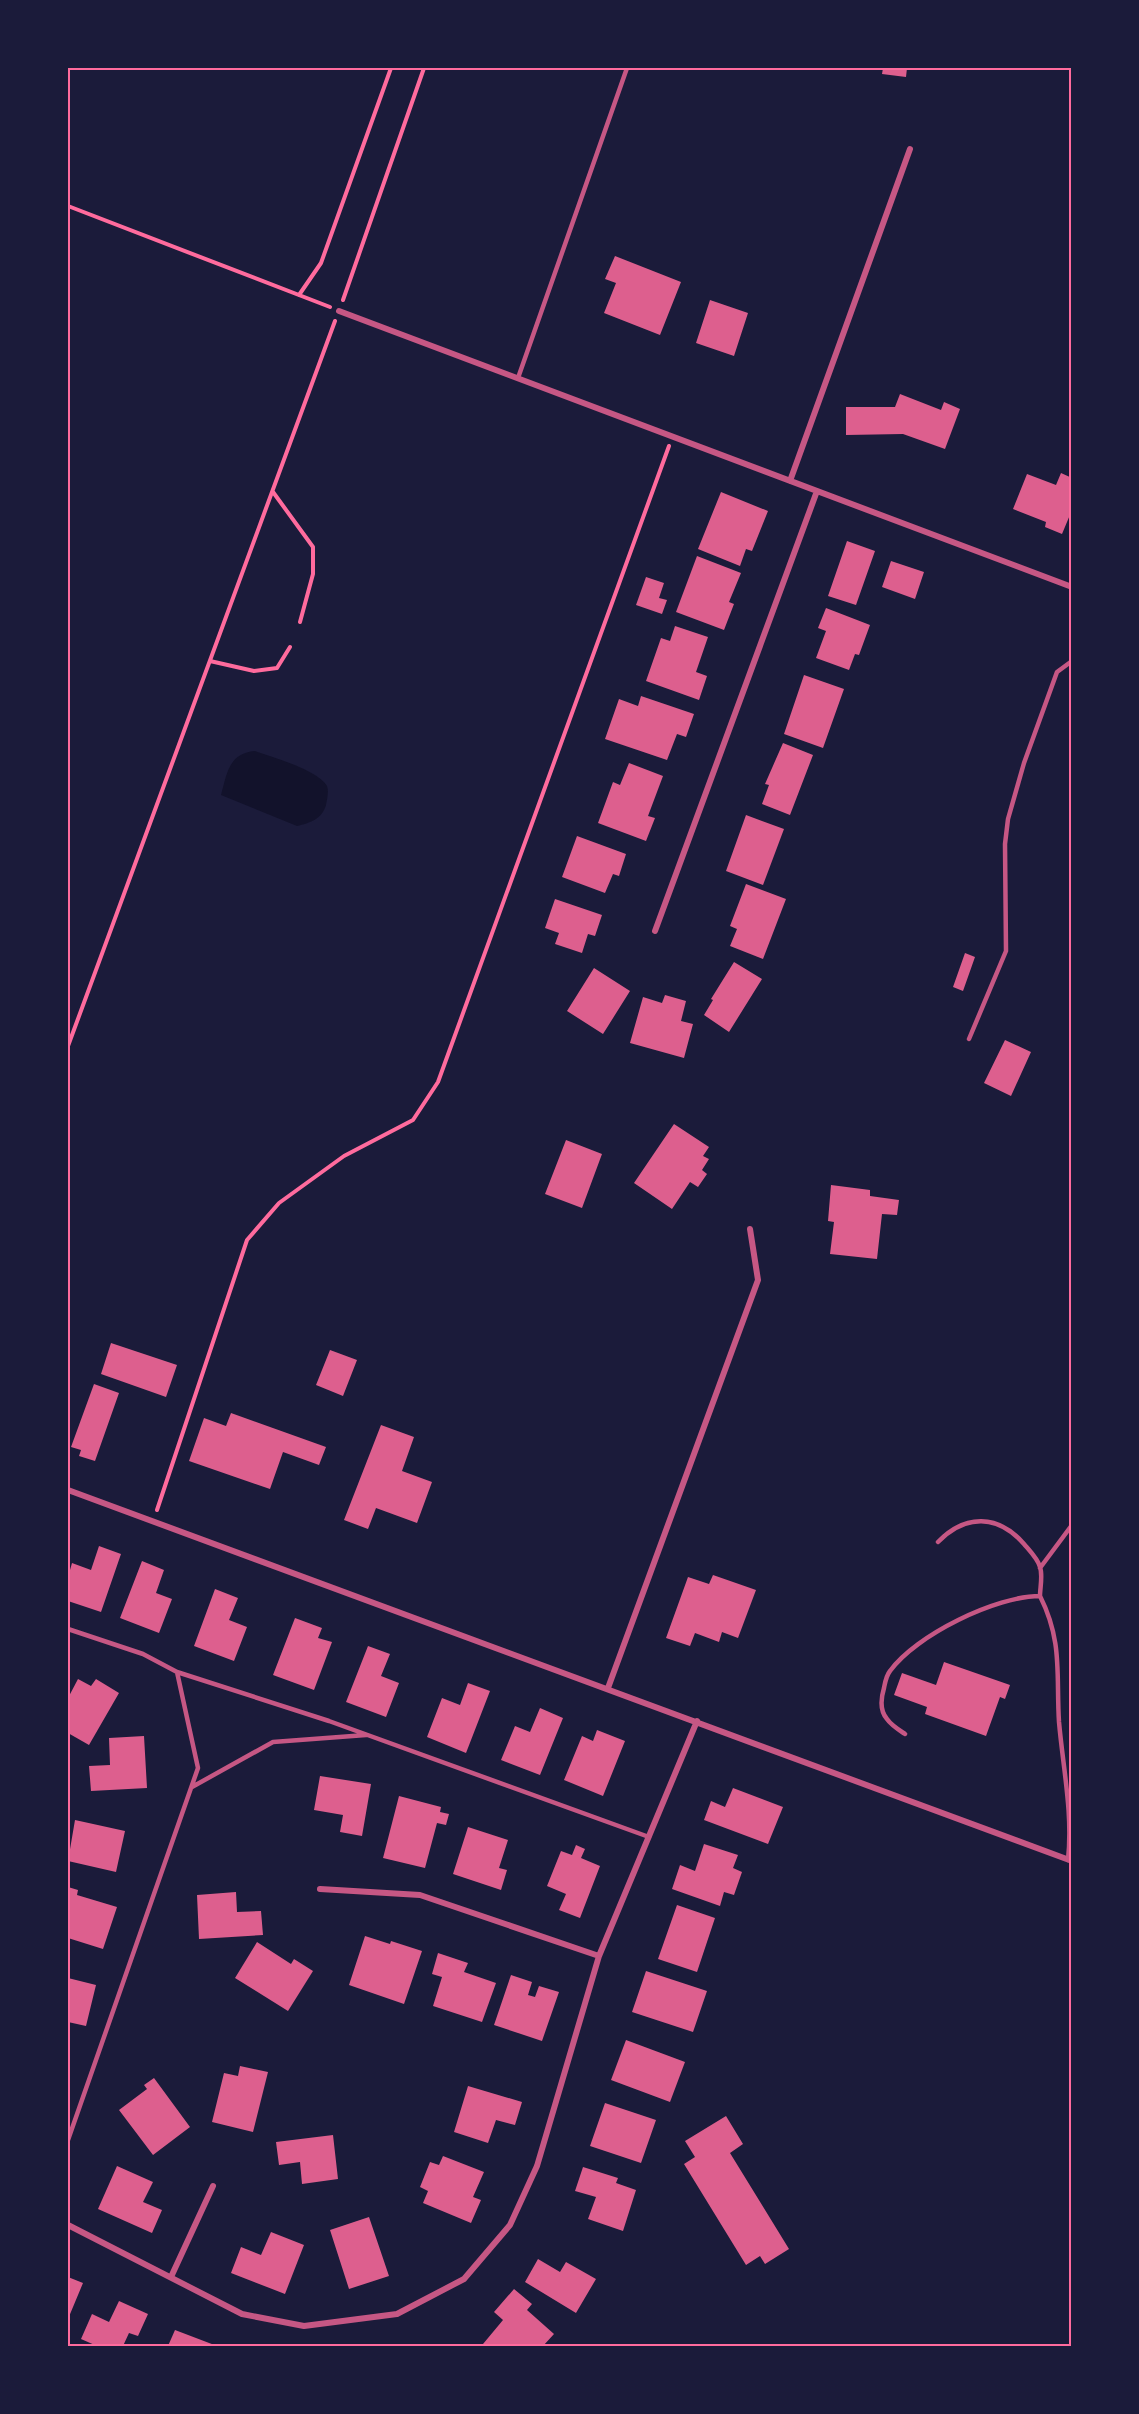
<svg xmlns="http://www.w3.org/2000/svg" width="1139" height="2414" font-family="'Varela Round',sans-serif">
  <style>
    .water { fill: #12122b }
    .building { fill: #dd5f8e }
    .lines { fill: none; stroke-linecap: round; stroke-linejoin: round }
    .path { stroke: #ff6b9d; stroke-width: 4 }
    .service { stroke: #c65784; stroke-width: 4.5 }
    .minor { stroke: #c65784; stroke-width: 6 }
    .neatline { fill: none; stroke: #ff6b9d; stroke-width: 2 }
  </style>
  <rect width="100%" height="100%" fill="#1b1b3a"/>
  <!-- water -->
  <path class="water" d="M255 751C272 757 318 770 327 786 329 791 327 800 326 805 322 819 310 823 297 826L221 795C227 773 229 753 255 751Z"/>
  <!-- building -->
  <path class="building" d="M883 68H907L906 77 882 74Z
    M615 256 681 282 660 335 604 313 616 283 605 279Z
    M710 300 748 313 734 356 696 343Z
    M900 394 941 410 944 402 960 409 945 449 903 434 846 435V407H895Z
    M1061 473 1072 478V510L1062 534 1045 527 1046 522 1013 509 1027 474 1056 485Z
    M721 492 768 511 752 551 746 549 740 566 698 549Z
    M847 541 875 551 856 605 828 596Z
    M697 556 741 573 729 602 734 604 724 630 676 612Z
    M891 561 924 572 915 599 882 587Z
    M646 577 664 583 659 598 667 600 662 614 636 605Z
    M826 608 870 625 859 655 855 654 849 670 816 658 826 631 818 628Z
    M675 626 708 637 696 672 707 676 699 700 646 681 661 638 670 641Z
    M804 675 844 689 823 748 784 734Z
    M641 696 694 714 686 737 677 734 667 760 605 739 619 699 638 706Z
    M783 743 813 755 790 815 762 804 769 785 765 784Z
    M629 763 663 776 648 816 655 818 646 841 598 823 613 782 620 785Z
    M746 815 784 829 763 885 726 871Z
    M577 836 626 854 619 876 613 874 605 893 562 877Z
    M746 884 786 899 763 959 730 946 737 929 730 926Z
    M555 899 602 915 595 936 588 934 582 953 555 944 559 933 545 928Z
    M965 953 975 957 963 991 953 987Z
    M734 962 762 979 729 1032 704 1015 713 1000 711 999Z
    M594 968 630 991 603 1034 567 1011Z
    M665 995 686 1001 681 1021 693 1024 684 1058 630 1043 643 997 662 1003Z
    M1005 1040 1031 1052 1011 1096 984 1083Z
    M674 1124 709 1147 703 1156 709 1159 702 1170 707 1174 698 1187 690 1182 672 1209 634 1183Z
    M566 1140 602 1154 582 1208 545 1194Z
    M831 1185 870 1190V1196L899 1200 897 1215 882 1214 877 1259 830 1254 834 1222 828 1221Z
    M111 1343 177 1365 166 1397 101 1374Z
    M330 1350 357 1360 343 1396 316 1385Z
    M94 1384 119 1393 95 1461 79 1456 81 1450 71 1447Z
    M231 1413 326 1447 319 1465 283 1452 270 1489 189 1461 204 1418 226 1426Z
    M381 1425 414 1437 402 1471 432 1482 417 1523 376 1508 368 1529 344 1520Z
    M99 1546 121 1554 101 1612 68 1601V1577L72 1563 91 1570Z
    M142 1561 164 1570 156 1593 172 1599 159 1633 120 1618Z
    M713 1575 756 1590 738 1638 722 1632 719 1642 695 1633 690 1646 666 1638 688 1577 709 1584Z
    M215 1589 238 1598 229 1620 247 1627 234 1661 194 1646Z
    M295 1618 322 1628 318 1638 332 1642 314 1690 273 1675Z
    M368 1646 390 1654 381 1676 399 1683 386 1717 346 1702Z
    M944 1662 1010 1685 1005 1699 1000 1697 986 1736 925 1714 927 1707 894 1695 902 1673 936 1685Z
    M78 1679 91 1686 96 1679 119 1693 89 1745 68 1733V1698Z
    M468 1683 490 1691 466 1753 427 1737 442 1698 460 1705Z
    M540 1708 563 1718 540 1775 501 1760 515 1726 530 1732Z
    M597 1730 625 1741 603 1796 564 1780 582 1736 593 1741Z
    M144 1736 147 1788 91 1791 89 1766 110 1765 109 1738Z
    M320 1776 371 1784 362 1836 340 1832 343 1815 314 1810Z
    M733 1788 783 1807 768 1844 704 1820 711 1801 725 1807Z
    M399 1796 441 1807 440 1812 449 1814 446 1825 437 1823 425 1868 383 1858Z
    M75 1820 125 1831 116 1872 68 1861Z
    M468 1827 508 1840 499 1868 507 1870 501 1890 453 1874Z
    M704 1844 738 1855 733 1868 742 1872 734 1895 724 1892 720 1906 672 1889 680 1865 695 1871Z
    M576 1845 585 1849 581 1858 600 1866 580 1918 559 1910 566 1894 547 1886 561 1851 572 1855Z
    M68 1887 78 1890 77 1895 117 1907 103 1949 68 1938Z
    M236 1892 237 1912 261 1911 263 1935 199 1939 197 1895Z
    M677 1905 715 1918 697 1972 658 1959Z
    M365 1936 390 1944 391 1941 422 1951 404 2004 349 1985Z
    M257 1942 291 1964 294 1959 313 1971 288 2011 235 1978Z
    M438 1953 468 1963 464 1972 496 1983 482 2022 433 2006 442 1977 432 1974Z
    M646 1971 707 1991 693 2032 632 2012Z
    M511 1975 532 1982 528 1995 535 1997 539 1986 559 1992 542 2041 494 2025Z
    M68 1978 96 1985 86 2026 68 2022Z
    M626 2040 685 2062 670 2102 611 2080Z
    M240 2066 268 2072 253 2132 212 2122 224 2073 238 2076Z
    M154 2078 190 2127 153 2155 119 2110 147 2089 144 2085Z
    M468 2086 522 2102 515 2125 496 2120 488 2143 454 2132Z
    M605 2103 656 2120 641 2163 590 2146Z
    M726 2116 743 2144 730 2153 789 2249 765 2264 760 2256 746 2265 684 2164 695 2157 685 2141Z
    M333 2135 338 2179 302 2184 300 2162 279 2165 276 2142Z
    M443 2156 484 2172 473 2197 481 2200 471 2223 423 2203 428 2191 420 2187 430 2162 439 2165Z
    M117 2166 153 2182 143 2202 162 2210 152 2233 98 2209Z
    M583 2167 618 2178 616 2183 636 2190 623 2231 588 2219 596 2197 575 2191Z
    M369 2217 389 2276 349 2289 330 2230Z
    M271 2232 304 2245 285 2294 231 2273 241 2247 261 2255Z
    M538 2259 560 2272 566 2262 596 2279 576 2313 525 2282Z
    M68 2277 83 2283 68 2319Z
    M514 2289 532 2304 527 2310 554 2334 543 2346H485L483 2344 503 2320 494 2312Z
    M119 2301 148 2314 138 2336 129 2333 123 2346H97L81 2339 92 2314 109 2322Z
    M175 2330 217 2346H168Z"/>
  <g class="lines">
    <!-- path -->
    <path class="path" d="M68 206 330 307
      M299 295 321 263 391 68
      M343 300 424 68
      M273 492 313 547V574L300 622
      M210 661 254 671 277 668 290 647
      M68 1046 335 321
      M157 1510 247 1240 279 1203 344 1156 413 1120 438 1082 669 446"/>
    <!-- service -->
    <path class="service" d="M518 378 627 68
      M969 1039 1006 951 1005 844 1008 819 1024 763 1057 672 1072 661
      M938 1542C965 1514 998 1514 1024 1544 1029 1550 1038 1559 1040 1567 1043 1575 1040 1588 1040 1596
      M1040 1568 1072 1525
      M68 1629 143 1654 177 1672 198 1768 68 2140
      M177 1672 329 1721 649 1837
      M905 1734C899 1730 891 1725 887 1719 880 1711 881 1698 884 1688 885 1683 886 1676 890 1671 916 1635 996 1596 1040 1596 1063 1642 1056 1674 1059 1722 1063 1768 1073 1813 1068 1860
      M192 1787 273 1742 366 1735"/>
    <!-- minor -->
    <path class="minor" d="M339 311 1072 587
      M790 481 910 149
      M655 931 817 491
      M68 1490 1072 1861
      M608 1688 758 1280 750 1229
      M320 1889 420 1895 599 1956
      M68 2225 242 2314 304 2326 397 2314 464 2279 510 2225 537 2166 599 1956 697 1721
      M171 2277 213 2186"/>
  </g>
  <!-- border -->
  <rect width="1139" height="2414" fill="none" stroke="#1b1b3a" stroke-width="138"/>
  <rect x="69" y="69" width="1001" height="2276" class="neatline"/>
</svg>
